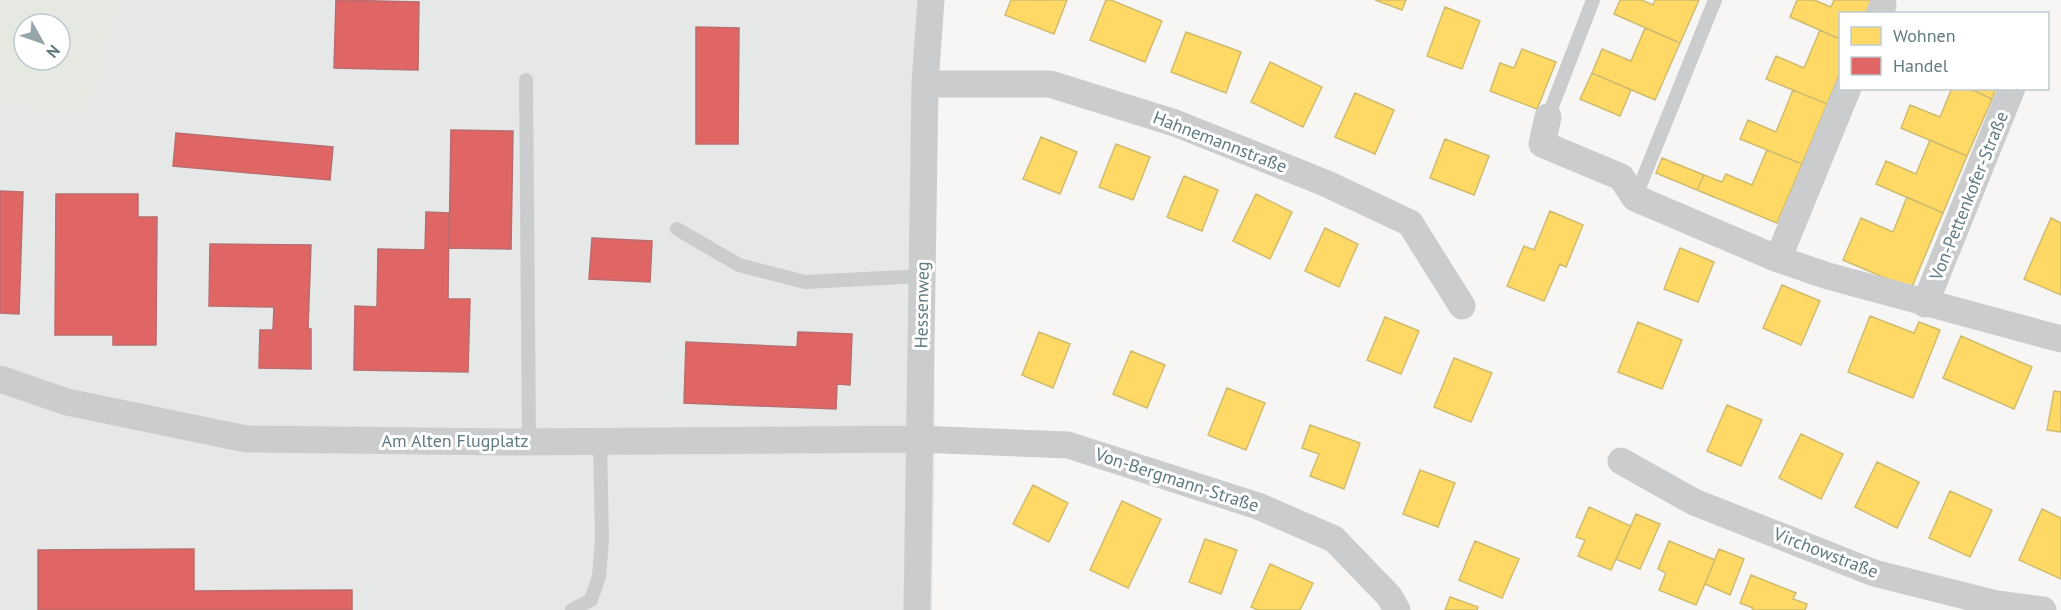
<svg xmlns="http://www.w3.org/2000/svg" width="2061" height="610" font-family="'PT Sans',sans-serif">
  <style>
    .built { fill: #e6e8e7 }
    .green { fill: #e6e8e2; fill-rule: evenodd }
    .homes { fill: #ffd966; stroke: #cfbc6e; stroke-width: 1.5 }
    .shops { fill: #e06666; stroke: #ba6c6e; stroke-width: 1.5 }
    .lines { fill: none; stroke-linecap: round; stroke-linejoin: round }
    .service { stroke: #cbcccd; stroke-width: 14 }
    .minor { stroke: #cbcccd; stroke-width: 27 }
    .labels { text-anchor: middle; stroke-width: 6; stroke-linejoin: round; paint-order: stroke }
    .street-label { font-size: 18px; fill: #607a82; stroke: #fff }
  </style>
  <rect width="100%" height="100%" fill="#f7f6f5"/>
  <!-- built -->
  <path class="built" d="M119 0H934L933 230 935 442 932 610H0V105L88 111Z"/>
  <!-- green -->
  <path class="green" d="M0 0H119L88 111 0 105ZM24 24H60V60H24Z"/>
  <!-- homes -->
  <path class="homes" d="M1011 0H1067L1054 34 1005 15Z
    M1106 0H1111L1162 21 1145 62 1090 40Z
    M1375 0H1406L1402 10Z
    M1620 0H1642L1653 5 1655 0H1699L1680 43 1614 14Z
    M1797 0H1814L1831 7 1834 0H1871L1865 14H1840V39L1790 17Z
    M1445 7 1480 21 1462 69 1427 56Z
    M1645 28 1680 43 1655 100 1592 73 1602 49 1631 61Z
    M1820 30 1840 39V73L1827 104 1766 79 1776 56 1804 68Z
    M1186 32 1241 52 1226 93 1171 72Z
    M1522 49 1556 62 1537 109 1490 91 1500 63 1514 68Z
    M1270 62 1322 87 1303 127 1251 102Z
    M1592 73 1631 90 1620 116 1580 99Z
    M1952 88H1968L1992 99 1967 156 1901 128 1910 105 1940 117Z
    M1968 88H1996L1992 99Z
    M1793 90 1827 104 1802 164 1740 139 1748 120 1776 132Z
    M1355 93 1394 110 1375 154 1335 137Z
    M1041 137 1077 152 1060 194 1023 179Z
    M1445 139 1489 156 1474 195 1430 178Z
    M1930 140 1967 156 1943 213 1876 184 1886 161 1916 174Z
    M1116 144 1150 157 1133 200 1099 187Z
    M1767 150 1802 164 1777 223 1697 190 1704 175 1722 182 1726 174 1752 185Z
    M1662 158 1704 175 1697 190 1656 173Z
    M1184 176 1218 190 1202 231 1167 217Z
    M1256 194 1292 212 1270 259 1233 241Z
    M1907 197 1943 213 1911 289 1843 260 1861 218 1893 232Z
    M1550 211 1583 225 1566 267 1560 264 1544 301 1507 286 1524 246 1534 250Z
    M2051 218 2061 223V295L2024 279Z
    M1325 228 1358 244 1339 287 1305 271Z
    M1680 248 1714 262 1698 302 1664 289Z
    M1782 285 1820 301 1801 345 1763 328Z
    M1870 316 1914 333 1919 322 1940 330 1913 398 1848 372Z
    M1385 317 1419 331 1401 374 1367 360Z
    M1638 322 1682 340 1662 389 1618 372Z
    M1039 332 1070 344 1053 388 1022 375Z
    M1961 336 2032 367 2014 409 1943 378Z
    M1131 351 1165 365 1147 408 1113 394Z
    M1454 358 1492 373 1471 422 1434 407Z
    M1227 388 1265 403 1246 450 1208 435Z
    M2054 391 2061 392V432L2047 430Z
    M1727 405 1762 420 1741 466 1707 451Z
    M1310 425 1360 443 1344 489 1310 476 1319 454 1302 448Z
    M1801 434 1843 454 1821 499 1779 478Z
    M1877 462 1919 482 1897 528 1855 507Z
    M1420 470 1455 483 1438 527 1403 514Z
    M1033 485 1068 503 1049 542 1013 524Z
    M1950 491 1992 510 1970 557 1929 538Z
    M1122 501 1161 519 1128 588 1090 570Z
    M1589 507 1631 526 1611 570 1578 556 1585 540 1576 537Z
    M2042 509 2061 518V579L2019 560Z
    M1636 514 1660 524 1640 569 1616 559Z
    M1205 539 1237 550 1221 594 1189 582Z
    M1475 541 1519 559 1502 598 1459 580Z
    M1669 541 1715 560 1696 605 1659 590 1666 573 1658 569Z
    M1719 549 1744 559 1730 595 1705 584Z
    M1270 564 1313 583 1300 610H1258L1251 607Z
    M1751 575 1796 593 1793 599 1807 604 1805 610H1752L1753 608 1740 603Z
    M1450 597 1478 607 1477 610H1445Z"/>
  <!-- shops -->
  <path class="shops" d="M336 0 419 2 418 70 334 68Z
    M696 27 739 28 738 144H696Z
    M451 130 513 131 511 249 449 248Z
    M176 133 333 147 330 180 173 166Z
    M0 191 23 192 19 314 0 313Z
    M56 194H138V217H157L156 345H113V335H55Z
    M426 212 449 213 448 299H470L468 372 354 370 355 306 377 307 378 249 425 250Z
    M592 238 652 241 650 282 589 279Z
    M210 244 311 245 308 329H311V369L259 368 260 330H273L274 307 209 306Z
    M798 332 852 334 850 385 837 384 836 409 684 403 686 342 797 347Z
    M194 549V591L352 590V610H38V550Z"/>
  <g class="lines">
    <!-- service -->
    <path class="service" d="M526 80 529 442
      M1548 117 1593 0
      M1635 198 1715 0
      M677 229 739 265 805 282 923 276
      M572 610 591 600 599 576 602 540 600 441"/>
    <!-- minor -->
    <path class="minor" d="M1879 14 1883 5
      M925 84H1050L1175 123 1325 183 1410 223 1462 306
      M1548 117 1542 144 1621 177 1635 198 1778 259 1828 276 2061 339
      M1778 259 1848 88
      M1925 304 2012 88
      M0 379 67 402 246 439 513 442 918 439 1068 445 1258 506 1334 539 1389 596 1397 610
      M1621 461 1694 502 1874 573 1997 604 2043 610
      M917 610 925 84 931 0"/>
  </g>
  <g class="labels">
    <!-- street labels -->
    <g class="street-label">
      <text transform="translate(1220 142) rotate(21)" y="6">Hahnemannstraße</text>
      <text transform="translate(1969 196) rotate(-68)" y="6">Von-Pettenkofer-Straße</text>
      <text transform="translate(922 305) rotate(-89)" y="6">Hessenweg</text>
      <text x="455" y="447">Am Alten Flugplatz</text>
      <text transform="translate(1177 480) rotate(18)" y="6">Von-Bergmann-Straße</text>
      <text transform="translate(1826 553) rotate(21)" y="6">Virchowstraße</text>
    </g>
  </g>
  <!-- legend -->
  <rect x="1839" y="12" width="210" height="78" fill="#ffffff" stroke="#bfcacd" stroke-width="1.5"/>
  <rect x="1851" y="27" width="30" height="18" fill="#ffd966" stroke="#bfcacd" stroke-width="1.5"/>
  <text x="1893" y="42" font-size="18" fill="#607a82">Wohnen</text>
  <rect x="1851" y="57" width="30" height="18" fill="#e06666" stroke="#bfcacd" stroke-width="1.5"/>
  <text x="1893" y="72" font-size="18" fill="#607a82">Handel</text>
  <!-- north arrow -->
  <g transform="translate(42 42) rotate(130)"><circle r="28" fill="#ffffff" stroke="#bfcacd" stroke-width="1.5"/>
  <path d="M0-4.5L10 22L0 15L-10 22Z" fill="#95a5aa"/>
  <text y="-9" font-size="16" font-weight="bold" text-anchor="middle" fill="#607a82">N</text>
  </g>
</svg>
